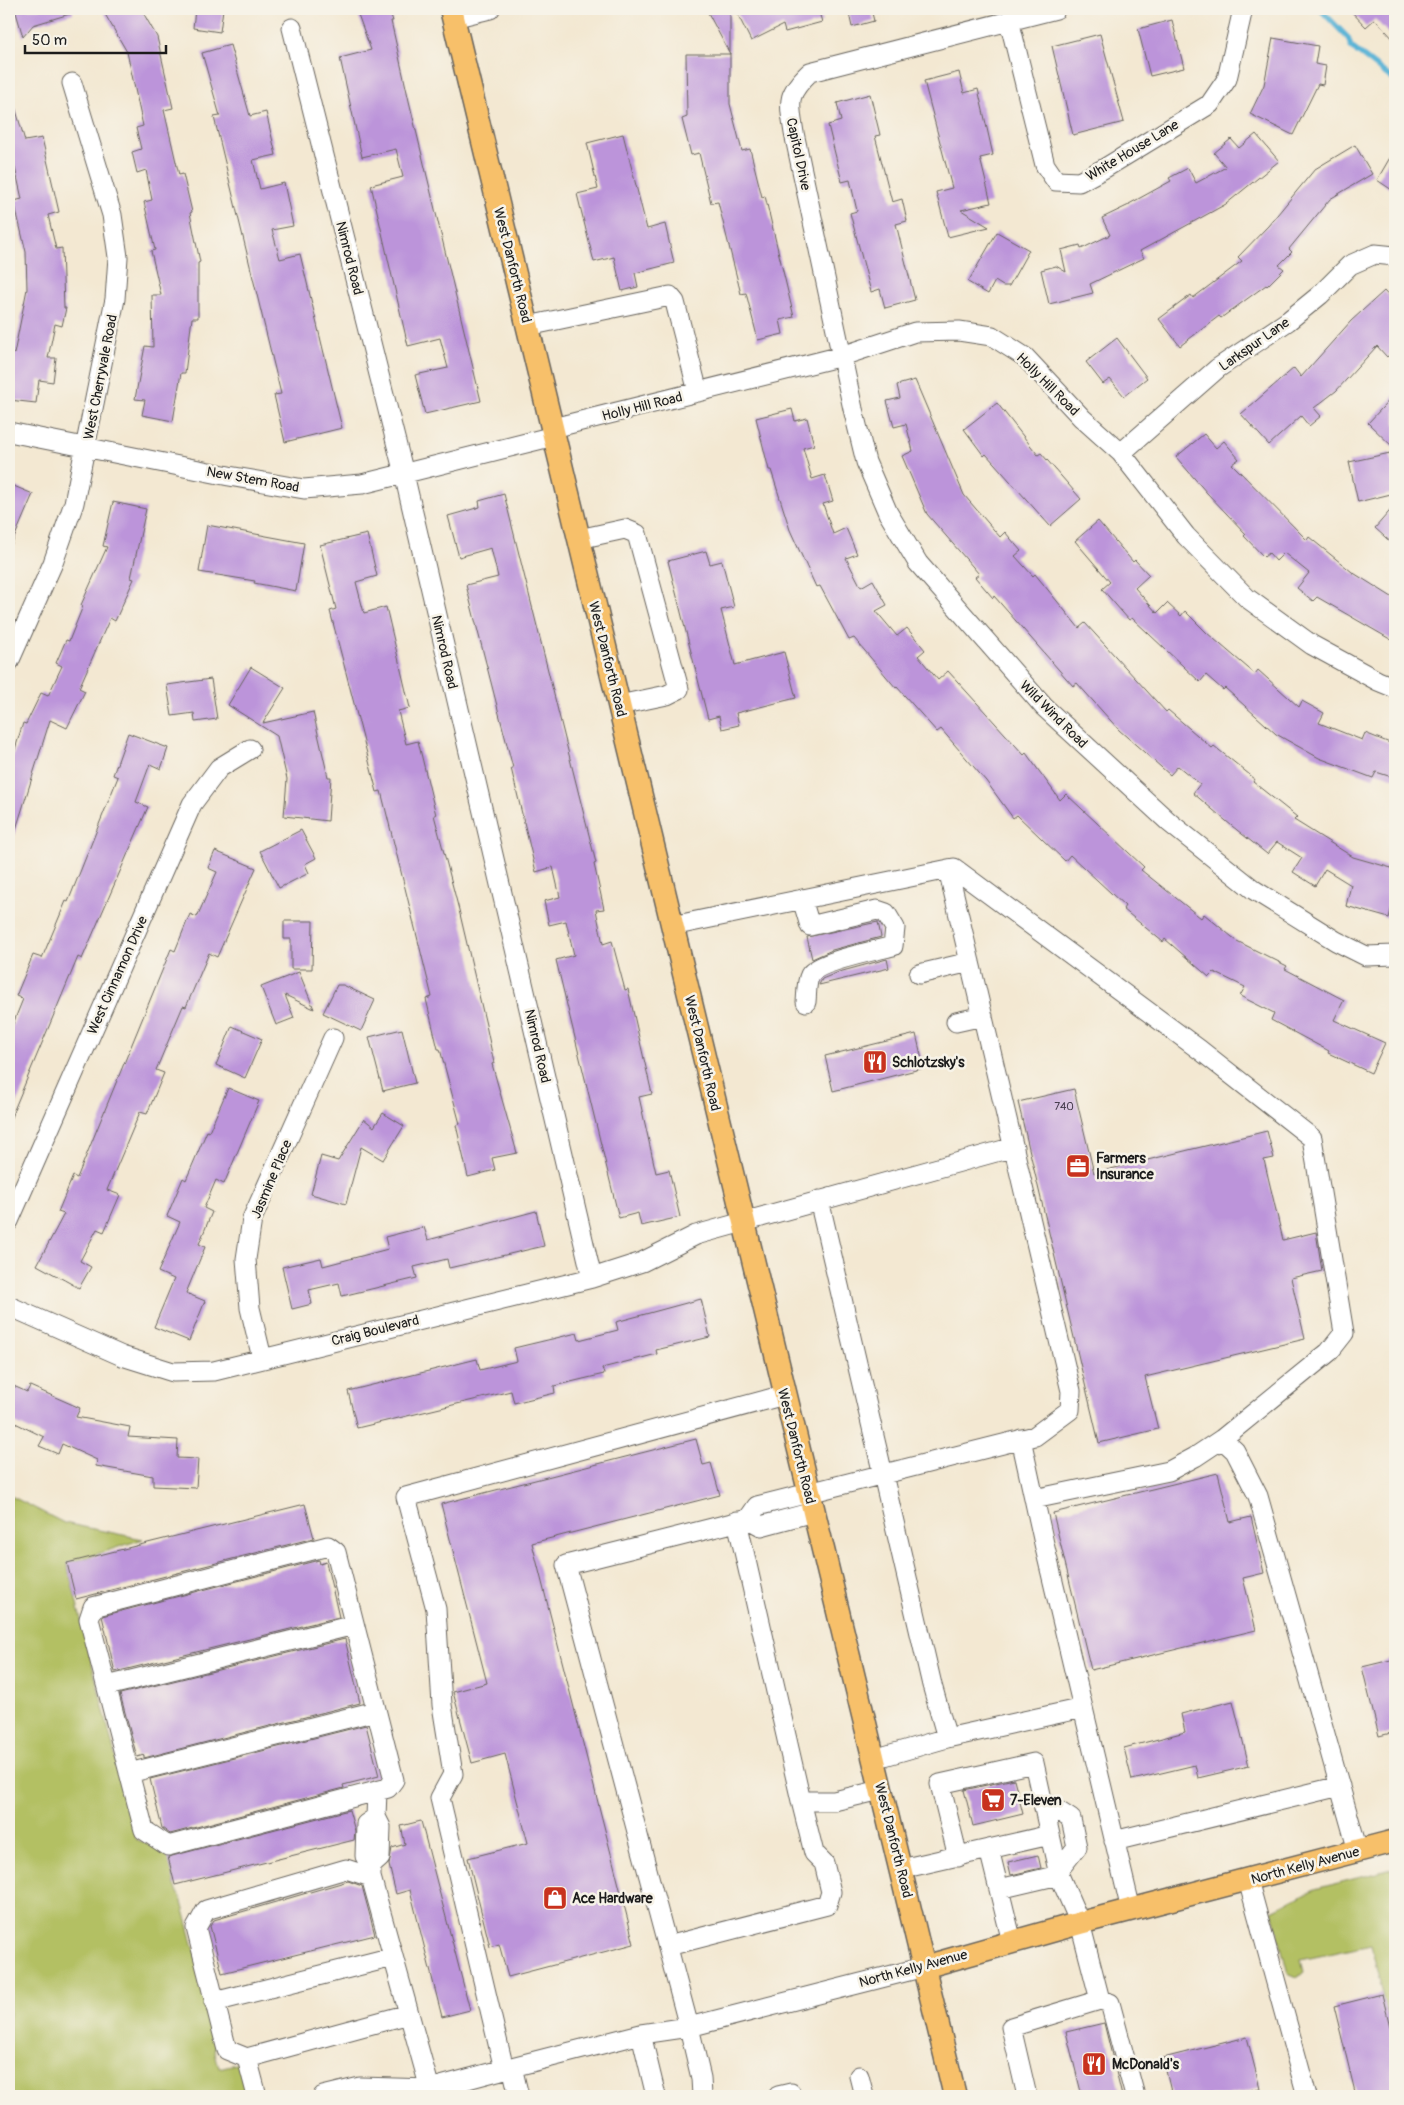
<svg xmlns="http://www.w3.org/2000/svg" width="1404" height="2105" font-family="Pangolin,sans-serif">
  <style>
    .green { fill: #b3c063; stroke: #686e40 }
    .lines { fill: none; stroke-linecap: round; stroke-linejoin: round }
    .stream { stroke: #57b2d5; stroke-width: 5.5 }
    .building { fill: #bc94da }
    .minor-casing { stroke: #67635c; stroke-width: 21 }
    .major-casing { stroke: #67635c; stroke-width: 25 }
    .minor { stroke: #fff; stroke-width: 19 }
    .major { stroke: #f7c06b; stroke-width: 22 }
    .labels { text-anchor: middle; stroke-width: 5; stroke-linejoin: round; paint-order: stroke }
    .number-label { font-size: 11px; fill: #443a4c }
    .street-label { font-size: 14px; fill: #1c1c1c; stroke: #f7f3e8 }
    .poi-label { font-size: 14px; font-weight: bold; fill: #1c1c1c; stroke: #f7f3e8; text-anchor: start }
  </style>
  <rect width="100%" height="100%" fill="#f7f3e8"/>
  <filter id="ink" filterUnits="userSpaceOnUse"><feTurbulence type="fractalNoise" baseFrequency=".02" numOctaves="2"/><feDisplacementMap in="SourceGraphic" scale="10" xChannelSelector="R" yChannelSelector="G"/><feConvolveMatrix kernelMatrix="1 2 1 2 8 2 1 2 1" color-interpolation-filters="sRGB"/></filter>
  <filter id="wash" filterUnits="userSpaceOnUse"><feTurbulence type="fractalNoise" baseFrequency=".0096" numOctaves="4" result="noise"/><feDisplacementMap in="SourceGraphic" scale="20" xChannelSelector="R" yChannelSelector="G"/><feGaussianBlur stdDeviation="1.12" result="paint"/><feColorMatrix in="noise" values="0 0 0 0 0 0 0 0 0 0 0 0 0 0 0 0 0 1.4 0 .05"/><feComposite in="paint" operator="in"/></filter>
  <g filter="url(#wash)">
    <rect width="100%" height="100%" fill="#f3e8d2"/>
    <!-- green -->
    <path class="green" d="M9 1495 64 1523 143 1539 67 1564 136 1839 168 1854 175 1885 182 1902 220 2045 214 2048 219 2068 239 2063 247 2091 234 2096H9Z
      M1395 1868V2045L1371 1945 1301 1960 1304 1972 1297 1978 1288 1974 1272 1910 1315 1889Z"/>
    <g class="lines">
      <!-- stream -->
      <path class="stream" d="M1320 9 1348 38 1351 47 1395 81"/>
    </g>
    <g id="blocks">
      <!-- building -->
      <path class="building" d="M15 9H73V13L33 25 23 37Z
        M102 9H141L157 37 173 108 164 110 179 175 183 174 192 212 190 213 200 262 198 263V318H192L185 373H181L173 421 142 415 145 400 135 399 145 346 153 347 152 295H161L151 251 155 250 144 202 152 200 146 170 137 173 132 152 141 149 136 128 143 126 127 52Z
        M195 9H223L220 32 193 28Z
        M356 9H389L393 21H391L409 101 481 401 425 414 415 375 448 368 440 338 408 346 371 185 403 177 396 149 362 157 340 58 371 50Z
        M706 9H730V54Z
        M735 9H818L822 22 785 32 783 25 751 41Z
        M848 9H871L874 21 852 27Z
        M1349 9H1395V41L1375 19 1366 27Z
        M1172 20 1184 68 1150 76 1138 29Z
        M1100 34 1124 122 1073 135 1052 46Z
        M1273 38 1318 46 1315 64 1326 66 1323 85 1318 84 1293 135 1250 114 1264 85Z
        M230 45 250 116 266 112 276 155 253 160 260 189 284 183 293 226 272 230 280 259 300 254 342 428 285 442 274 395 281 394 214 117 220 116 202 53Z
        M686 54H730V104L742 151 750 149 762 197 765 196 794 317 780 320 783 334 758 340 746 293 741 294 718 202 711 203 699 153 691 155 682 119 687 117Z
        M959 72 964 93 978 89 984 115 993 155 980 158 991 203 961 210 989 227 948 237 936 192 952 188 924 81Z
        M870 94 880 135 875 136 892 202 902 199 907 221 896 224 915 300 885 308 880 289 871 292 850 213 857 211 850 180 842 182 828 125 841 121 837 103Z
        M13 100 25 141 42 138 59 212 48 215 56 249 62 248 64 308H66L62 326 55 324 48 358H56L53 382 39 380 36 403 9 400V353L14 354 27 289 26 252 14 201 22 199 14 163 9 164V101Z
        M623 134 647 229 665 224 674 263 635 273 638 287 622 291 614 257 594 262 577 194 598 189 587 143Z
        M1256 134 1279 161 1226 204 1140 251 1144 258 1090 284 1093 293 1049 304 1041 270 1056 266 1066 272 1061 250 1080 245 1081 249 1110 235 1102 218 1129 205V204L1171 181 1169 178 1188 168 1196 183 1226 167 1214 153 1231 139 1239 148Z
        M1355 145 1372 174 1330 199 1289 249 1292 252 1279 265 1284 269 1267 286 1266 285 1221 318 1219 316 1180 346 1159 319 1191 295 1193 298 1242 261 1238 257 1268 226 1315 169Z
        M1395 149V192L1377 180Z
        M997 232 1029 250 1009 286H1003L995 281 988 294 968 282Z
        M1384 291 1395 303V349L1387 357 1377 346 1336 391 1314 408 1321 416 1309 426 1301 416 1269 445 1241 414 1294 368 1301 377 1351 321Z
        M1117 338 1147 378 1124 396 1110 379 1103 384 1086 362Z
        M915 380 964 495 1000 537 1005 532 1021 551 1015 556 1033 576 1035 574 1079 628 1085 623 1166 712 1168 710 1212 748 1214 746 1255 779 1253 782 1297 817 1294 820 1353 857 1395 869V895L1389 918 1346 906 1351 885 1325 869 1315 886 1293 872 1302 858 1277 842 1267 854 1232 826 1193 793 1200 784 1178 766 1170 775 1119 730 1077 683 1073 686 994 596 993 598 975 577 979 574 927 514 902 456 913 451 906 424 894 427 887 401 900 398 897 385Z
        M1395 394V449L1368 423Z
        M997 403 1038 455 1041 453 1081 499 1050 526 986 454 984 456 964 429Z
        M792 409 795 421 807 418 814 445 803 448 812 479 825 475 833 501 823 504 833 534 846 528 857 554 846 558 861 587 873 580 887 605 876 611 897 636 907 628 925 650 918 656 938 680 948 671 1024 755 1026 753 1060 800 1066 794 1144 867 1141 870 1201 918 1204 914 1237 941 1287 966 1285 969 1344 1000 1334 1020 1385 1043 1371 1073 1328 1053 1329 1051 1271 1020 1274 1013 1240 996 1245 987 1214 972 1209 977 1165 939 1163 942 1123 909 1125 906 1070 855 1065 861 1017 815 1013 818 986 781 941 729 937 732 897 687 896 688 854 638 849 640 820 586 816 587 790 530 771 470H769L756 418Z
        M1204 434 1216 448 1224 441 1239 459 1232 464 1307 540 1309 537 1352 572 1395 599V642L1317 597 1313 601 1297 588 1309 573 1284 553 1276 561 1269 553 1264 557 1244 536 1246 534 1207 493 1176 457Z
        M1390 453 1395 474V493L1358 502 1349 462Z
        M9 484 33 494 9 550Z
        M504 494 596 863 594 864 604 909 596 910 603 944 612 941 625 990 628 989 652 1094 639 1097 656 1173 669 1170 680 1217 641 1226 638 1213 619 1218 556 960 574 955 566 921 549 925 544 901 560 897 553 867 536 872 511 768H513L466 585 498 577 491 548 459 557 448 516 480 507 479 501Z
        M113 502 146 509 131 578 134 579 115 621 110 618 79 688 85 691 67 728 50 720 12 842 9 841V769L23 723 26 724 41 693 48 696 62 666 56 663 66 640 69 641 83 606 81 605 107 547 103 546Z
        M1395 505V546L1375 528Z
        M1098 521 1133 562 1135 560 1149 575 1135 588 1157 613 1167 603 1181 616 1185 611 1207 633 1255 674 1258 670 1299 707 1302 701 1324 713 1319 723 1362 740 1365 733 1395 745V778L1376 772 1373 778 1319 758 1276 734 1225 688 1223 690 1206 675 1200 682 1132 618 1129 620 1102 589 1110 582 1075 541Z
        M207 525 304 543 296 591 254 583 255 581 199 572Z
        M367 534 377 576 356 582 364 613 386 607 410 708 398 711 406 744 418 741 436 815H434L459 910 486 1025 494 1063 492 1064 517 1153 492 1158 495 1170 468 1177 456 1125 460 1124 440 1049H438L426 999 432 997 381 791 377 792 330 611 336 609 320 545Z
        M706 551 710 564 722 561 734 607 721 610 735 665 784 652 796 698 736 713 739 725 722 729 719 716 708 719 668 561Z
        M251 667 285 688 263 723 313 712 328 777H331L328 821 284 816 287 779 277 736 228 705Z
        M211 679 217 719 195 722 194 713 172 716 167 685Z
        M128 733 168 748 161 769 150 764 136 802 148 807 82 959 78 957 9 1122V1034L23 999 16 996 33 955 42 958 66 901 68 902 118 777 113 775Z
        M301 830 316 858 305 864 309 873 279 888 260 851Z
        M215 851 256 868 217 957 209 953 186 1007 183 1006 156 1070 164 1073 147 1114 140 1112 107 1190 120 1195 104 1232 97 1229 80 1261 91 1267 79 1288 37 1265 64 1214 58 1212 73 1176 77 1178 171 949 175 951 190 914 197 917 217 872 208 868Z
        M284 921H313L312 969H291V939H284Z
        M878 922 881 937 832 950 812 959 807 937Z
        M887 959 889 968 819 985 822 979 839 972Z
        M299 972 314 1009 285 995 294 1018 276 1025 261 987Z
        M337 985H343L375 1000 361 1031 323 1013Z
        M232 1026 262 1039 245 1078 216 1065Z
        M402 1029 415 1083 383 1091 369 1037Z
        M916 1034 924 1068 833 1091 825 1056Z
        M228 1088 259 1101 224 1184 216 1180 204 1208 212 1212 199 1244 205 1247 186 1293 205 1301 189 1341 154 1327 174 1279 158 1272 180 1222 167 1216 183 1178 186 1180 207 1131 209 1132Z
        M1074 1089 1094 1173 1267 1131 1274 1158 1264 1160 1283 1240 1316 1232 1322 1271 1291 1278 1305 1339 1145 1377 1158 1429 1099 1443 1018 1102Z
        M383 1113 404 1126 383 1160 361 1147 346 1204 311 1194 321 1156 338 1161 364 1119 374 1127Z
        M536 1211 544 1246 449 1268 447 1259 414 1267 417 1278 342 1296 339 1283 309 1290 312 1304 292 1309 282 1267 321 1258 323 1266 388 1249 385 1237 424 1227 428 1240Z
        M701 1299 710 1337 656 1350 657 1354 602 1368 604 1374 554 1386 555 1393 514 1403 511 1391 357 1428 348 1391 477 1359 480 1370 517 1361 514 1348 577 1333 579 1340 618 1330 616 1322Z
        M9 1384 27 1392 30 1386 80 1408 76 1417 130 1427 128 1437 178 1440 177 1458 198 1459 196 1488 153 1486V1476L96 1466 97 1460 62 1444 58 1454 39 1446 44 1437 9 1420Z
        M696 1439 703 1465 711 1463 720 1495 532 1543 634 1944 508 1977 499 1944 490 1947 468 1858 528 1843 505 1754 472 1763 453 1692 487 1683 441 1504Z
        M1218 1473 1230 1522 1251 1517 1264 1573 1243 1578 1256 1630 1091 1670 1053 1513Z
        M305 1504 314 1538 76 1599 67 1563Z
        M319 1560 320 1564 326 1562 339 1617 115 1672 102 1616Z
        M345 1639 360 1703 144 1758V1755L137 1757 120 1694Z
        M1395 1659V1732L1379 1736 1362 1667Z
        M1233 1701 1249 1766 1198 1778 1195 1765 1132 1780 1124 1748 1185 1732 1181 1714Z
        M366 1725 379 1776 343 1785 344 1788 170 1834 162 1828 150 1779Z
        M1014 1779 1023 1814 973 1826 964 1790Z
        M349 1810 355 1831 354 1840 175 1885 168 1857Z
        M421 1821 470 2010 442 2017 410 1890 396 1894 389 1865 392 1848 405 1844 401 1826Z
        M1038 1855 1041 1868 1011 1875 1008 1862Z
        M348 1881 362 1886 375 1935 222 1973 210 1926 214 1920Z
        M1382 1994 1395 2047V2096H1356L1334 2006Z
        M1104 2023 1122 2096H1082L1066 2032Z
        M1247 2037 1260 2088 1228 2096H1172L1163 2058Z"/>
    </g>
  </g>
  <g filter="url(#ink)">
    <use href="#blocks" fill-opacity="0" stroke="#67635c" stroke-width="1"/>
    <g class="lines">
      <defs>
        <path id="minor" d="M1056 9 810 72C786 95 789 101 794 133L853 409 866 462 888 513 918 563 1044 707 1170 823 1254 890 1336 941 1366 956 1395 955
          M453 18 490 9
          M1009 20 1045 165 1056 181 1079 182 1105 168 1210 104 1227 79 1243 9
          M292 28 404 474 592 1278
          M528 326 670 296 675 302 698 392
          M553 428 842 356 915 332 959 331 992 336 1025 357 1082 418 1121 453 1186 536 1247 598 1312 645 1378 681 1395 688
          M9 432 229 476 304 489 362 484 554 436
          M1121 453 1218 368 1288 321 1320 295 1350 265 1375 254 1395 256
          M579 539 625 529 637 534 679 689 667 695 619 705
          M9 662 53 563 74 503 115 299 118 257 112 215 72 83
          M802 899 810 926 877 910 886 913 895 928 893 946C877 950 817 962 810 975 806 983 807 993 806 1002
          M672 926 954 868 1200 1050 1312 1138 1344 1333 1329 1352 1222 1439
          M919 974 970 962
          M956 1022 983 1016
          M819 1200 932 1685 947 1738
          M9 1221 192 804 219 768 250 749
          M9 1306 122 1356 173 1372 214 1371 592 1278 642 1262 696 1235 1014 1147
          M262 1358 250 1308 246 1259 252 1219 333 1038
          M1021 1439 1045 1548 1131 1910
          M1034 1499 1169 1471 1195 1457 1222 1439 1235 1451 1258 1496 1358 1851
          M748 1519 761 1526 813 1512
          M737 1521 801 1801
          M328 1546 336 1552 394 1780 388 1788 168 1846 144 1830 89 1619 93 1607Z
          M107 1686 354 1625
          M874 1759 947 1738 1083 1708
          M129 1773 376 1711
          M1043 1801 1071 1819 1077 1847 1058 1871
          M1114 1841 1340 1786
          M989 1849 1012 1942
          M958 1857 940 1784 1034 1763 1050 1835
          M371 1866 380 1858 381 1827 376 1817 377 1791
          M901 1869 1050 1835 1059 1875 1080 1923 1100 2000
          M371 1876V1866L365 1856 366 1824 376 1817
          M1248 1880 1307 2096
          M999 1889 1059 1875
          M668 1946 827 1905 831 1892 824 1863 814 1853 801 1801H834L881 1790
          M214 2002 393 1957
          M641 2034 656 2096
          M247 2058 409 2014
          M512 2067 519 2096
          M504 2069 440 1798 453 1774 442 1705 436 1609 406 1497 784 1395
          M859 2076 864 2096
          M257 2096 247 2058 227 2050 196 1928 206 1910 346 1869 371 1877 430 2089
          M323 2096 360 2087 430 2089
          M417 2096 430 2089 512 2067 641 2034 689 2027 924 1967
          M702 2096 701 2078 689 2027 566 1565 748 1519 757 1506 1035 1436 1070 1410 1071 1391 948 869
          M778 2096 791 2093 792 2096
          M1027 2096 1011 2027 1100 2000 1110 2003 1135 2096"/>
        <path id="major" d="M451 9 955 2096
          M924 1967 1080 1923 1395 1841"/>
      </defs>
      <!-- minor casing -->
      <use href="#minor" class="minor-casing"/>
      <!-- major casing -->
      <use href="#major" class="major-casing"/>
      <!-- minor -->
      <use href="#minor" class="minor"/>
      <!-- major -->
      <use href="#major" class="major"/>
    </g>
  </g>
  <!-- icons -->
  <defs>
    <symbol id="restaurant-square" viewBox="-11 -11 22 22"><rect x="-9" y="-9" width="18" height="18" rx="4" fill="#c8321e" stroke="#f7f3e8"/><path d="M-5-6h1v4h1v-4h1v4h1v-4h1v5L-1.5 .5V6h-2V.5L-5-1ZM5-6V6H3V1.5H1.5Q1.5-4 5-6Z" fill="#fff"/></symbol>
    <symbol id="office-square" viewBox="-11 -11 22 22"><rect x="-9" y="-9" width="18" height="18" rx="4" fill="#c8321e" stroke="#f7f3e8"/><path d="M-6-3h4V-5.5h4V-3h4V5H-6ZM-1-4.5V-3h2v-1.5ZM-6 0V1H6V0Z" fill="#fff"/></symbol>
    <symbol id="supermarket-square" viewBox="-11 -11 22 22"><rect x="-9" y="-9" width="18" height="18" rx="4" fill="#c8321e" stroke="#f7f3e8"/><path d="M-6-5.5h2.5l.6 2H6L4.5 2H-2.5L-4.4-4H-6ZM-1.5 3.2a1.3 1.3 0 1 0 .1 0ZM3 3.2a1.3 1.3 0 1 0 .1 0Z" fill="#fff"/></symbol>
    <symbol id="shop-square" viewBox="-11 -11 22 22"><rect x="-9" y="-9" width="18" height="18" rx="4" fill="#c8321e" stroke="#f7f3e8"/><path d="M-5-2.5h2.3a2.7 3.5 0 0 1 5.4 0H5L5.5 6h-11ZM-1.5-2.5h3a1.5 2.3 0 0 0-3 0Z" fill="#fff"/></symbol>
  </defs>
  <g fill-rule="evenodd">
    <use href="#restaurant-square" x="861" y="1048" width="28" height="28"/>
    <use href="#office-square" x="1064" y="1152" width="28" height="28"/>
    <use href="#supermarket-square" x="979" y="1786" width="28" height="28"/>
    <use href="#shop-square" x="541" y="1884" width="28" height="28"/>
    <use href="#restaurant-square" x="1080" y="2050" width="28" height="28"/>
  </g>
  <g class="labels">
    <!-- number labels -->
    <g class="number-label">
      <text x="1064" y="1110">740</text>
    </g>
    <!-- street labels -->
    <g class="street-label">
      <text transform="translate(1132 150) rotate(-31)" y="5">White House Lane</text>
      <text transform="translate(799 154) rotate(78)" y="5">Capitol Drive</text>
      <text transform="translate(350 258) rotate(76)" y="5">Nimrod Road</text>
      <text transform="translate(513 265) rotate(76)" y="5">West Danforth Road</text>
      <text transform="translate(1254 344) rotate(-35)" y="5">Larkspur Lane</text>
      <text transform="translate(100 377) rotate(-79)" y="5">West Cherryvale Road</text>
      <text transform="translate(1048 384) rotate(45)" y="5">Holly Hill Road</text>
      <text transform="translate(642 406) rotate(-14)" y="5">Holly Hill Road</text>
      <text transform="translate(253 479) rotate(10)" y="5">New Stem Road</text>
      <text transform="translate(445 652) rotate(77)" y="5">Nimrod Road</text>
      <text transform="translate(608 659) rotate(76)" y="5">West Danforth Road</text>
      <text transform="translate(1054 714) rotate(45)" y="5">Wild Wind Road</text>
      <text transform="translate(117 975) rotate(-66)" y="5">West Cinnamon Drive</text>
      <text transform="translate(538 1046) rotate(77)" y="5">Nimrod Road</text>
      <text transform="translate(703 1053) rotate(77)" y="5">West Danforth Road</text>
      <text transform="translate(271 1179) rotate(-67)" y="5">Jasmine Place</text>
      <text transform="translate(375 1330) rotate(-14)" y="5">Craig Boulevard</text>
      <text transform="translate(797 1446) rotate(76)" y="5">West Danforth Road</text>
      <text transform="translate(894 1840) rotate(76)" y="5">West Danforth Road</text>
      <text transform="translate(1305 1865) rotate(-15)" y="5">North Kelly Avenue</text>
      <text transform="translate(913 1968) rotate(-15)" y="5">North Kelly Avenue</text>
    </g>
    <!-- poi labels -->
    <g class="poi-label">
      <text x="892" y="1067">Schlotzsky's</text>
      <text x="1096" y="1163">Farmers<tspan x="1096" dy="16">Insurance</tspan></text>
      <text x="1010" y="1805">7-Eleven</text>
      <text x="572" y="1903">Ace Hardware</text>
      <text x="1112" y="2069">McDonald's</text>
    </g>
  </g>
  <!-- margin -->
  <rect width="1404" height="2105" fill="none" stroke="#f7f3e8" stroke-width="30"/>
  <!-- scale -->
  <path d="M25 45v8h141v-8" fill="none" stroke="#1c1c1c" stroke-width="2.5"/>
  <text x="32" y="45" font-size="15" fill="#1c1c1c" stroke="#f7f3e8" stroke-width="4" paint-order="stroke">50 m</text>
</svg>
